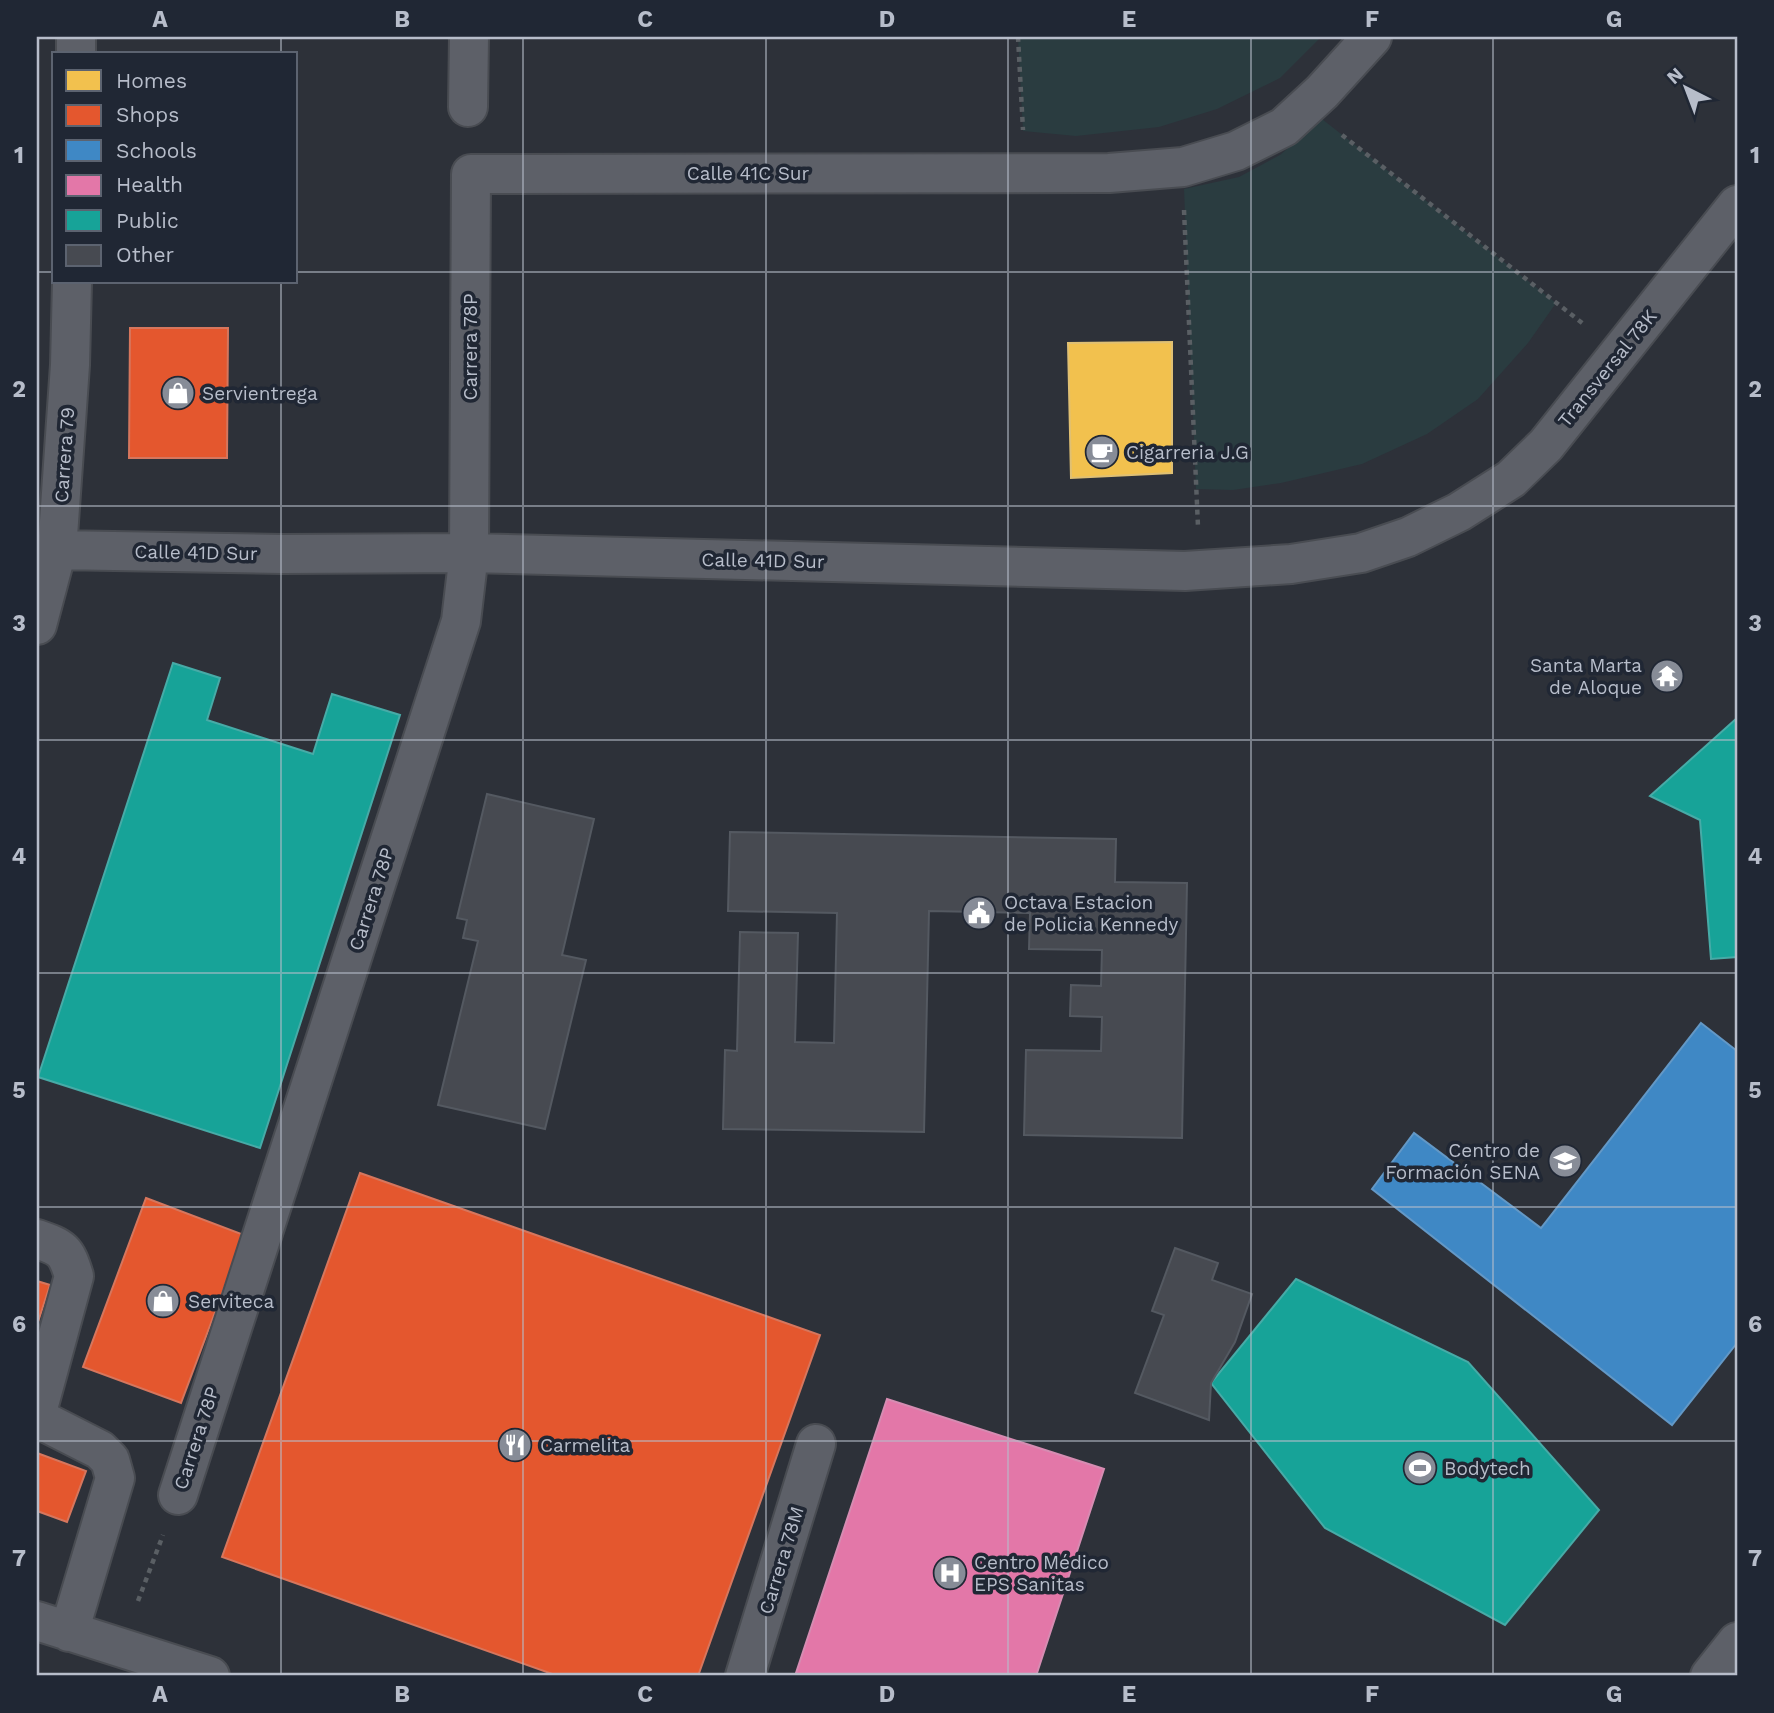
<svg xmlns="http://www.w3.org/2000/svg" width="1774" height="1713" font-family="'Work Sans',sans-serif">
  <style>
    .green { fill: #2a3c40 }
    .homes { fill: #f2c14e; stroke: #e0c073; stroke-width: 2 }
    .shops { fill: #e4572e; stroke: #d6765d; stroke-width: 2 }
    .schools { fill: #3f88c5; stroke: #6398c6; stroke-width: 2 }
    .health { fill: #e377a8; stroke: #d68cb2; stroke-width: 2 }
    .public { fill: #17a398; stroke: #47aba7; stroke-width: 2 }
    .building { fill: #474a51; stroke: #545961; stroke-width: 2 }
    .lines { fill: none; stroke-linecap: round; stroke-linejoin: round }
    .minor-casing { stroke: #494c52; stroke-width: 42 }
    .path { stroke: #5a5f64; stroke-width: 4.5; stroke-dasharray: 5 5; stroke-linecap: butt }
    .minor { stroke: #5d6068; stroke-width: 38 }
    .grid { fill: none; stroke: #b7bdca; stroke-width: 2; stroke-opacity: 0.55 }
    .labels { text-anchor: middle; stroke-width: 7; stroke-linejoin: round; paint-order: stroke }
    .street-label { font-size: 19px; fill: #b7bdca; stroke: #202734 }
    .poi-label { font-size: 19px; fill: #b7bdca; stroke: #202734; text-anchor: start }
    .neatline { fill: none; stroke: #b7bdca; stroke-width: 2.5 }
    .grid-label { font-size: 23px; text-anchor: middle; font-weight: bold; fill: #b7bdca }
  </style>
  <rect width="100%" height="100%" fill="#2d3139"/>
  <!-- green -->
  <path class="green" d="M1018 37H1321L1280 78 1217 109 1159 127 1076 136 1023 131Z
    M1322 119 1556 303 1528 343 1478 399 1427 434 1362 464 1281 483 1233 490 1196 489 1184 189 1239 177 1280 155Z"/>
  <!-- homes -->
  <path class="homes" d="M1172 342V473L1071 478 1068 343Z"/>
  <!-- shops -->
  <path class="shops" d="M130 328H228L227 458H129Z
    M360 1173 820 1335 698 1676H558L222 1557Z
    M146 1198 244 1235 181 1403 83 1367Z
    M37 1281 50 1285 37 1325Z
    M37 1453 86 1471 67 1522 37 1511Z"/>
  <!-- schools -->
  <path class="schools" d="M1701 1023 1737 1051V1343L1672 1425 1372 1189 1414 1133 1541 1228Z"/>
  <!-- health -->
  <path class="health" d="M887 1399 1104 1469 1036 1676H795Z"/>
  <!-- public -->
  <path class="public" d="M173 663 220 678 207 720 313 754 332 694 400 715 260 1148 38 1077Z
    M1737 718V957L1711 959 1700 820 1650 796Z
    M1296 1279 1468 1362 1599 1510 1505 1625 1325 1528 1211 1383Z"/>
  <!-- building -->
  <path class="building" d="M487 794 594 819 562 955 586 960 545 1129 438 1105 478 941 463 938 467 920 457 918Z
    M730 832 1116 839 1115 882 1187 883 1182 1138 1024 1135 1026 1050 1101 1051 1102 1017 1070 1016 1071 985 1101 986 1102 950 1029 949 1030 913 929 911 924 1132 723 1129 725 1050 737 1051 740 932 798 933 795 1042 834 1043 837 913 728 911Z
    M1175 1248 1218 1263 1212 1280 1252 1294 1235 1342 1211 1383 1209 1420 1135 1393 1164 1315 1152 1311Z"/>
  <g class="lines">
    <defs>
      <path id="minor" d="M76 54V37
        M468 107 469 37
        M57 550 282 554 469 553 1185 571 1291 564 1361 553 1408 537 1459 512 1511 479 1546 445 1737 205
        M37 625 57 550 70 365 72 282
        M37 1239C63 1248 66 1250 74 1276L37 1412
        M37 1418 100 1450 110 1460 115 1478 69 1632
        M178 1495 461 621 469 553 471 174 1109 173 1183 167 1236 151 1284 127 1322 92 1372 37
        M37 1621 210 1676
        M745 1676 816 1444
        M1710 1676 1737 1642"/>
    </defs>
    <!-- minor casing -->
    <use href="#minor" class="minor-casing"/>
    <!-- path -->
    <path class="path" d="M1018 37 1023 130
      M1342 135 1586 326
      M1184 210 1198 527
      M138 1601 163 1535"/>
    <!-- minor -->
    <use href="#minor" class="minor"/>
  </g>
  <!-- grid -->
  <path class="grid" d="M281 37V54M523 37V1676M766 37V1676M1008 37V1676M1251 37V1676M1493 37V1676M37 272H54M296 272H1737M281 282V1676M37 506H1737M37 740H1737M37 973H1737M37 1207H1737M37 1441H1737"/>
  <!-- icons -->
  <defs>
    <symbol id="shop-disc" viewBox="-11 -11 22 22"><circle r="9.5" fill="#878c97" stroke="#202734"/><path d="M-5-2.5h2.3a2.7 3.5 0 0 1 5.4 0H5L5.5 6h-11ZM-1.5-2.5h3a1.5 2.3 0 0 0-3 0Z" fill="#fff"/></symbol>
    <symbol id="cafe-disc" viewBox="-11 -11 22 22"><circle r="9.5" fill="#878c97" stroke="#202734"/><path d="M-5.5-4.5H6V0H3Q3 3.5 0 3.5H-2.5Q-5.5 3.5-5.5 0ZM3-3.2v2h1.7v-2ZM-6 4.5H4V6H-6Z" fill="#fff"/></symbol>
    <symbol id="temple-disc" viewBox="-11 -11 22 22"><circle r="9.5" fill="#878c97" stroke="#202734"/><path d="M0-6L5-2H3V0L6.5 2.5H4V6H1.5V3h-3V6H-4V2.5H-6.5L-3 0V-2H-5Z" fill="#fff"/></symbol>
    <symbol id="civic-disc" viewBox="-11 -11 22 22"><circle r="9.5" fill="#878c97" stroke="#202734"/><path d="M-.6-6.5H3V-4.5H.6V-3L4-1V1h2V6H-6V1h2V-1L-.6-3ZM-1.2 2.5V6h2.4V2.5Z" fill="#fff"/></symbol>
    <symbol id="university-disc" viewBox="-11 -11 22 22"><circle r="9.5" fill="#878c97" stroke="#202734"/><path d="M0-5L7-2L0 1L-7-2ZM-4 1L0 2.5L4 1V4Q0 6-4 4Z" fill="#fff"/></symbol>
    <symbol id="restaurant-disc" viewBox="-11 -11 22 22"><circle r="9.5" fill="#878c97" stroke="#202734"/><path d="M-5-6h1v4h1v-4h1v4h1v-4h1v5L-1.5 .5V6h-2V.5L-5-1ZM5-6V6H3V1.5H1.5Q1.5-4 5-6Z" fill="#fff"/></symbol>
    <symbol id="stadium-disc" viewBox="-11 -11 22 22"><circle r="9.5" fill="#878c97" stroke="#202734"/><path d="M0-5a6.5 5 0 1 0 0 10a6.5 5 0 1 0 0-10ZM-3.5-1.8h7v3.6h-7Z" fill="#fff"/></symbol>
    <symbol id="hospital-disc" viewBox="-11 -11 22 22"><circle r="9.5" fill="#878c97" stroke="#202734"/><path d="M-5-5h3v3.5h4V-5h3V5h-3V1.5h-4V5h-3Z" fill="#fff"/></symbol>
  </defs>
  <g fill-rule="evenodd">
    <use href="#shop-disc" x="159" y="374" width="38" height="38"/>
    <use href="#cafe-disc" x="1083" y="433" width="38" height="38"/>
    <use href="#temple-disc" x="1648" y="657" width="38" height="38"/>
    <use href="#civic-disc" x="960" y="894" width="38" height="38"/>
    <use href="#university-disc" x="1546" y="1142" width="38" height="38"/>
    <use href="#shop-disc" x="144" y="1282" width="38" height="38"/>
    <use href="#restaurant-disc" x="496" y="1426" width="38" height="38"/>
    <use href="#stadium-disc" x="1401" y="1449" width="38" height="38"/>
    <use href="#hospital-disc" x="931" y="1554" width="38" height="38"/>
  </g>
  <g class="labels">
    <!-- street labels -->
    <g class="street-label">
      <text x="748" y="180">Calle 41C Sur</text>
      <text transform="translate(470 347) rotate(-90)" y="7">Carrera 78P</text>
      <text transform="translate(1607 368) rotate(-51)" y="7">Transversal 78K</text>
      <text transform="translate(64 455) rotate(-86)" y="7">Carrera 79</text>
      <text transform="translate(196 552) rotate(1)" y="7">Calle 41D Sur</text>
      <text transform="translate(763 560) rotate(1)" y="7">Calle 41D Sur</text>
      <text transform="translate(371 899) rotate(-72)" y="7">Carrera 78P</text>
      <text transform="translate(196 1438) rotate(-72)" y="7">Carrera 78P</text>
      <text transform="translate(781 1560) rotate(-73)" y="7">Carrera 78M</text>
    </g>
    <!-- poi labels -->
    <g class="poi-label">
      <text x="202" y="400">Servientrega</text>
      <text x="1126" y="459">Cigarreria J.G</text>
      <text x="1642" y="672" text-anchor="end">Santa Marta<tspan x="1642" dy="22">de Aloque</tspan></text>
      <text x="1004" y="909">Octava Estacion<tspan x="1004" dy="22">de Policia Kennedy</tspan></text>
      <text x="1540" y="1157" text-anchor="end">Centro de<tspan x="1540" dy="22">Formación SENA</tspan></text>
      <text x="188" y="1308">Serviteca</text>
      <text x="540" y="1452">Carmelita</text>
      <text x="1444" y="1475">Bodytech</text>
      <text x="974" y="1569">Centro Médico<tspan x="974" dy="22">EPS Sanitas</tspan></text>
    </g>
  </g>
  <!-- border -->
  <rect width="1774" height="1713" fill="none" stroke="#202734" stroke-width="77"/>
  <!-- legend -->
  <rect x="52" y="52" width="245" height="231" fill="#202734" stroke="#5c6370" stroke-width="2"/>
  <rect x="66" y="70" width="35" height="21" fill="#f2c14e" stroke="#5c6370" stroke-width="2"/>
  <text x="116" y="88" font-size="21" fill="#b7bdca">Homes</text>
  <rect x="66" y="105" width="35" height="21" fill="#e4572e" stroke="#5c6370" stroke-width="2"/>
  <text x="116" y="122" font-size="21" fill="#b7bdca">Shops</text>
  <rect x="66" y="140" width="35" height="21" fill="#3f88c5" stroke="#5c6370" stroke-width="2"/>
  <text x="116" y="158" font-size="21" fill="#b7bdca">Schools</text>
  <rect x="66" y="175" width="35" height="21" fill="#e377a8" stroke="#5c6370" stroke-width="2"/>
  <text x="116" y="192" font-size="21" fill="#b7bdca">Health</text>
  <rect x="66" y="210" width="35" height="21" fill="#17a398" stroke="#5c6370" stroke-width="2"/>
  <text x="116" y="228" font-size="21" fill="#b7bdca">Public</text>
  <rect x="66" y="245" width="35" height="21" fill="#474a51" stroke="#5c6370" stroke-width="2"/>
  <text x="116" y="262" font-size="21" fill="#b7bdca">Other</text>
  <!-- north arrow -->
  <g transform="translate(1686 88) rotate(318)" stroke="#202734" stroke-width="5" paint-order="stroke">
  <path d="M0-5L12 26L0 18L-12 26Z" fill="#b7bdca"/>
  <text y="-10" font-size="19" font-weight="bold" text-anchor="middle" fill="#b7bdca">N</text>
  </g>
  <rect x="38" y="38" width="1698" height="1636" class="neatline"/>
  <g class="grid-label">
    <text x="160" y="27">A</text>
    <text x="402" y="27">B</text>
    <text x="645" y="27">C</text>
    <text x="887" y="27">D</text>
    <text x="1129" y="27">E</text>
    <text x="1372" y="27">F</text>
    <text x="1614" y="27">G</text>
    <text x="19" y="163">1</text>
    <text x="1755" y="163">1</text>
    <text x="19" y="397">2</text>
    <text x="1755" y="397">2</text>
    <text x="19" y="631">3</text>
    <text x="1755" y="631">3</text>
    <text x="19" y="864">4</text>
    <text x="1755" y="864">4</text>
    <text x="19" y="1098">5</text>
    <text x="1755" y="1098">5</text>
    <text x="19" y="1332">6</text>
    <text x="1755" y="1332">6</text>
    <text x="19" y="1566">7</text>
    <text x="1755" y="1566">7</text>
    <text x="160" y="1702">A</text>
    <text x="402" y="1702">B</text>
    <text x="645" y="1702">C</text>
    <text x="887" y="1702">D</text>
    <text x="1129" y="1702">E</text>
    <text x="1372" y="1702">F</text>
    <text x="1614" y="1702">G</text>
  </g>
</svg>
